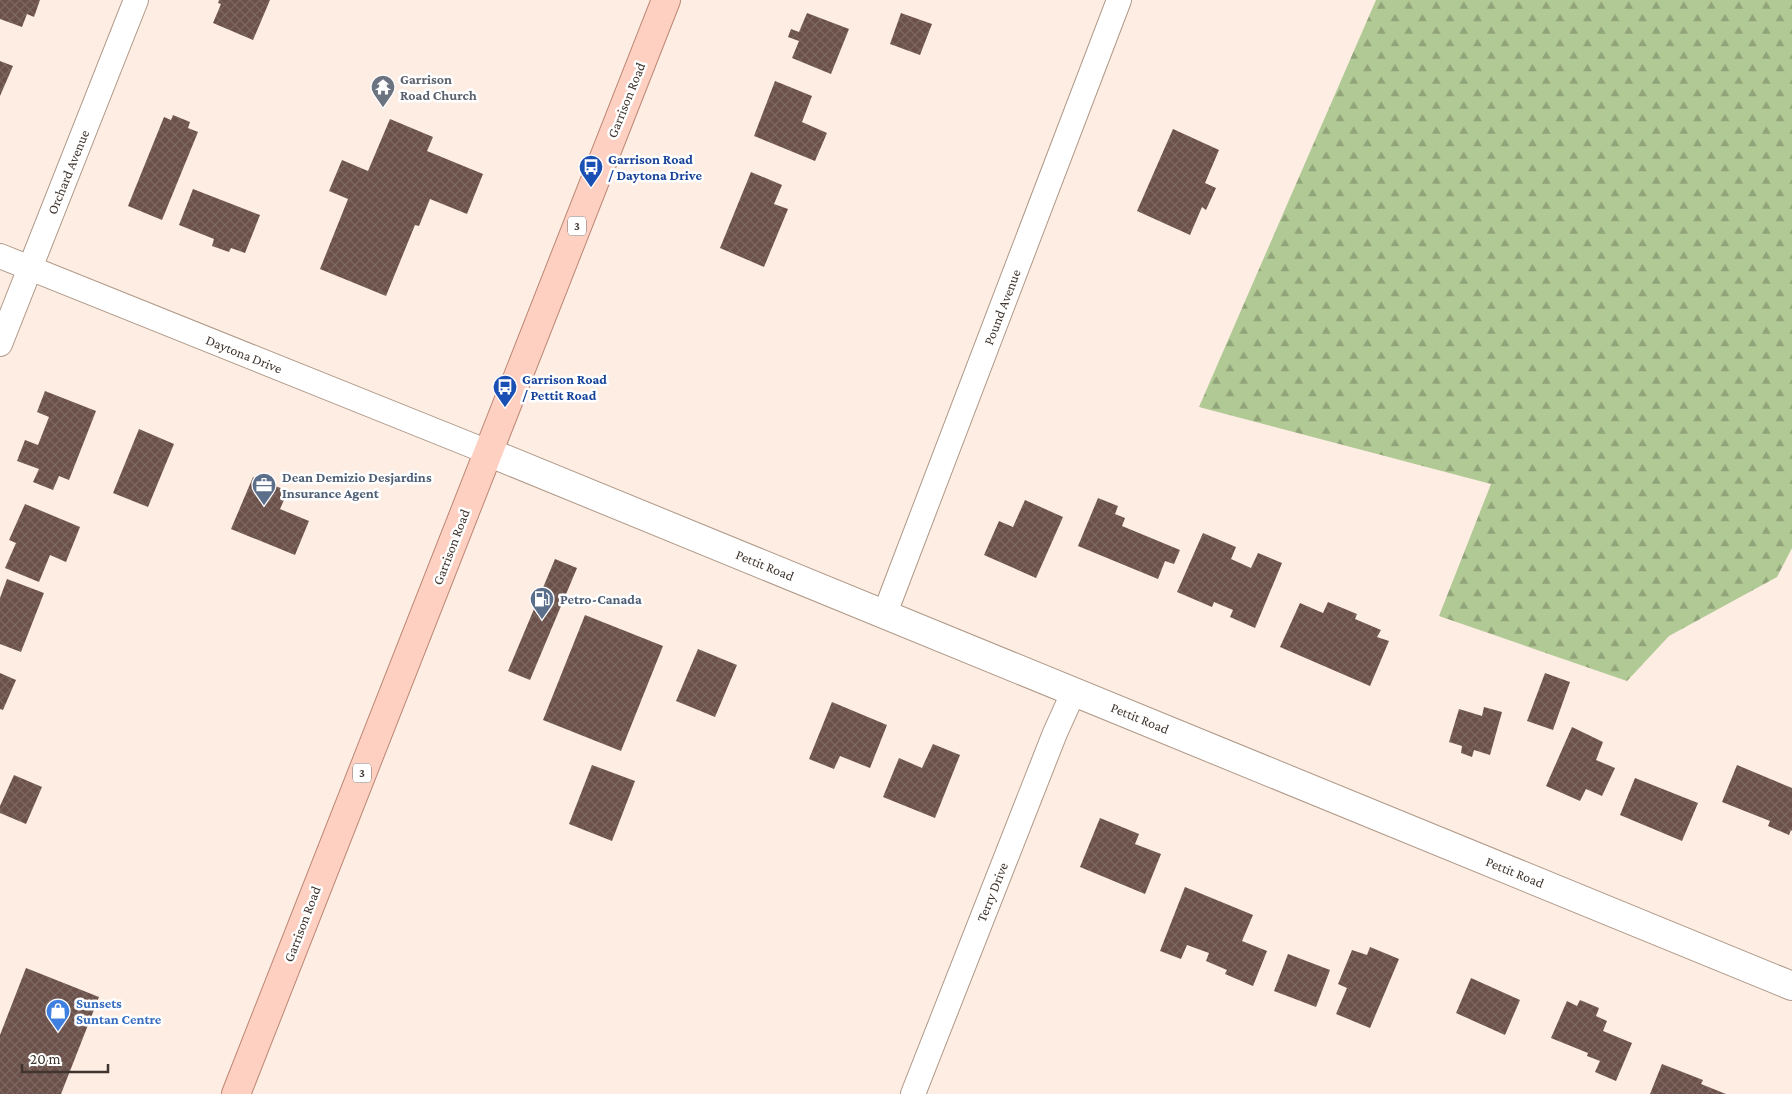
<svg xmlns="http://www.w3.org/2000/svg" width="1792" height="1094" font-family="'Crimson Pro',serif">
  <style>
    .forest { fill: url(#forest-firs) }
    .building { fill: url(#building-cross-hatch) }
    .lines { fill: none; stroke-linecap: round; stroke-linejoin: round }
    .street-casing { stroke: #af9887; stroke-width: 26 }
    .secondary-casing { stroke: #af9887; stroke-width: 30 }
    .primary-casing { stroke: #bb8674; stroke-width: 30 }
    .street { stroke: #fff; stroke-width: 24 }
    .secondary { stroke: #fff; stroke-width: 28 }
    .primary { stroke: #fed0c2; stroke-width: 28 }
    .labels { text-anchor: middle; stroke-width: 5; stroke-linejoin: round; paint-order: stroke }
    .shield { fill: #fff; stroke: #79726d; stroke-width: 1 }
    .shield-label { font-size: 12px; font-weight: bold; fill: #3f352e }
    .worship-label { font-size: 14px; font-weight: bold; fill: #5b616d; stroke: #fff; text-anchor: start }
    .street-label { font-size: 14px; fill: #3f352e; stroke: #fff }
    .transit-label { font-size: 14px; font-weight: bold; fill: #164399; stroke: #fff; text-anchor: start }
    .service-label { font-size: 14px; font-weight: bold; fill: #4e5e75; stroke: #fff; text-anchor: start }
    .shop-label { font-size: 14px; font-weight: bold; fill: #366cbe; stroke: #fff; text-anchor: start }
  </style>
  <defs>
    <pattern id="forest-firs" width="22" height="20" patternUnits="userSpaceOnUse" patternTransform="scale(1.25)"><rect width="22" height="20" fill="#b1c994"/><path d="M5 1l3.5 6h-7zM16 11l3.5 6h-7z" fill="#91a479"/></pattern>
    <pattern id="building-cross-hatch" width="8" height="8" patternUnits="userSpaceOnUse" patternTransform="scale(1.25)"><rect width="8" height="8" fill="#6b514a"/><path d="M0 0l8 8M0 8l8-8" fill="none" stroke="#7d6862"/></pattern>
  </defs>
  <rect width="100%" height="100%" fill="#fdede3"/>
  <!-- forest -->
  <path class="forest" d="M1376 0H1792V548L1777 577 1669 636 1627 681 1439 616 1491 484 1199 407Z"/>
  <!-- building -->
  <path class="building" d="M0 0H40L34 17 27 14 22 27 0 19Z
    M219 0H270L253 40 213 23 221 4 218 3Z
    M807 13 849 29 831 74 792 58 799 41 788 37 791 29 799 32Z
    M901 13 932 24 920 55 890 44Z
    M0 61 13 66 0 96Z
    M775 81 812 96 802 122 827 133 815 161 754 136Z
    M173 115 190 122 188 128 198 132 162 220 128 206 164 117 171 120Z
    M390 119 433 137 427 151 483 174 467 214 430 199 419 226 415 225 386 296 320 269 348 199 329 191 342 160 368 171Z
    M1173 129 1219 150 1205 183 1216 188 1206 210 1202 207 1190 235 1137 211Z
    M751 172 782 185 774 204 788 209 764 267 720 248Z
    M193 189 260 215 245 253 231 248 229 252 212 246 214 239 179 225Z
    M45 391 96 411 69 480 59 476 53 490 33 482 39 469 17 461 25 440 38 445 49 417 37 412Z
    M139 429 174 444 148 507 113 493Z
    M253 477 288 491 280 509 309 521 295 555 231 529Z
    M1098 498 1118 506 1115 514 1125 518 1122 526 1180 550 1174 564 1165 561 1158 579 1078 546Z
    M1025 500 1063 517 1036 578 984 555 999 521 1013 527Z
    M25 504 80 527 66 562 50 555 39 582 5 568 16 543 9 540Z
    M1203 533 1236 547 1231 559 1251 568 1258 553 1282 563 1255 628 1230 617 1233 610 1214 602 1212 607 1177 592Z
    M555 559 577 568 530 680 508 671Z
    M7 579 44 593 21 652 0 644V598Z
    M1328 602 1357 614 1355 619 1381 630 1377 637 1389 641 1370 686 1280 647 1300 603 1323 613Z
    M585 615 663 646 621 751 543 720Z
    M698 649 737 665 715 717 676 701Z
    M0 673 16 680 3 710 0 709Z
    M1545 673 1570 682 1553 730 1527 721Z
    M832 702 887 725 870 768 840 756 834 769 809 759Z
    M1484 707 1502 712 1490 755 1474 750 1472 757 1461 753 1462 746 1449 742 1459 709 1482 716Z
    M1572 727 1603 742 1596 760 1615 768 1602 796 1586 789 1580 801 1546 786Z
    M933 744 960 755 935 818 883 797 899 758 922 768Z
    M592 765 635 781 612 841 569 824Z
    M1737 765 1792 788V831L1791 830 1789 835 1768 826 1770 821 1722 802Z
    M14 775 42 787 26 824 0 813V806Z
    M1635 778 1698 803 1682 841 1620 815Z
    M1100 818 1139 834 1135 844 1161 854 1145 894 1080 867Z
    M1185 887 1253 915 1242 941 1267 951 1253 986 1225 974 1227 970 1206 961 1209 953 1187 945 1181 959 1160 951Z
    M1370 947 1399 959 1370 1028 1336 1014 1347 988 1338 984 1352 950 1367 955Z
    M1288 954 1330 970 1316 1007 1274 991Z
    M26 968 99 997 61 1094H0V1035Z
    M1471 978 1520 1000 1505 1035 1456 1013Z
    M1580 1000 1599 1008 1596 1016 1607 1021 1603 1031 1632 1043 1616 1081 1595 1072 1600 1061 1587 1056 1588 1053 1551 1038 1567 1001 1577 1006Z
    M1662 1064 1703 1080 1701 1084 1726 1094H1650Z"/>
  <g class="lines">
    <defs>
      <path id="street" d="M0 256 488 452
        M0 344 136 0
        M885 613 1119 0
        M913 1094 1055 733 1074 691"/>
      <path id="secondary" d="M488 452 1792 986"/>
      <path id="primary" d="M236 1094 666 0"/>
    </defs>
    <!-- street casing -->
    <use href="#street" class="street-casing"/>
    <!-- secondary casing -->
    <use href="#secondary" class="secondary-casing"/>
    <!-- primary casing -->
    <use href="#primary" class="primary-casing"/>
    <!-- street -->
    <use href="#street" class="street"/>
    <!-- secondary -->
    <use href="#secondary" class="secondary"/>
    <!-- primary -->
    <use href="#primary" class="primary"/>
  </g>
  <!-- icons -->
  <defs>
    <symbol id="temple-pin" viewBox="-11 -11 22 30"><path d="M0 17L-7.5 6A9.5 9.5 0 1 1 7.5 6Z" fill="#6b7280" stroke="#fff"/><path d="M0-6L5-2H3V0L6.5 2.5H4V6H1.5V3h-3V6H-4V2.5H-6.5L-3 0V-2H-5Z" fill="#fff"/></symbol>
    <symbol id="bus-pin" viewBox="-11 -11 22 30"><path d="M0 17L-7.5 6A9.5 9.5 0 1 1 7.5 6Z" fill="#1a4fb4" stroke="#fff"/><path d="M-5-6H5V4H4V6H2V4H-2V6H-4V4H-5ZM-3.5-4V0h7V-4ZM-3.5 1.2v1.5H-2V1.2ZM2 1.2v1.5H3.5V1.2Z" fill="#fff"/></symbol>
    <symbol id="office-pin" viewBox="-11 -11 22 30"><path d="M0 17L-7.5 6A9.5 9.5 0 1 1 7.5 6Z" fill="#5c6f8a" stroke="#fff"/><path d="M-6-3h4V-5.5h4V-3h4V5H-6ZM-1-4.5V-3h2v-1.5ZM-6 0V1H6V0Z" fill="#fff"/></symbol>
    <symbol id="fuel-pin" viewBox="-11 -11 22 30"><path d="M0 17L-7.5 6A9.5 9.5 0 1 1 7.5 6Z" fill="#5c6f8a" stroke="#fff"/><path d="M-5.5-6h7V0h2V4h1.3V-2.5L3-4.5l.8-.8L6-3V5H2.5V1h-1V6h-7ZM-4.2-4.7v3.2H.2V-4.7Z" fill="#fff"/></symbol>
    <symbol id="shop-pin" viewBox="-11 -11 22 30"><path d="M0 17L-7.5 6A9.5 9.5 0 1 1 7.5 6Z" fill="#3f7fe0" stroke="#fff"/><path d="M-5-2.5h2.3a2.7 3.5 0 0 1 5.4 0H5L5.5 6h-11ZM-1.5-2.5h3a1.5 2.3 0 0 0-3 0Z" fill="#fff"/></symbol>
  </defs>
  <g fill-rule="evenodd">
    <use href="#temple-pin" x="369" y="73" width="28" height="38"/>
    <use href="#bus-pin" x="577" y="153" width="28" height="38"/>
    <use href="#bus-pin" x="491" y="373" width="28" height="38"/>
    <use href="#office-pin" x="250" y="471" width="28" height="38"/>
    <use href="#fuel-pin" x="528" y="585" width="28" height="38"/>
    <use href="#shop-pin" x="44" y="997" width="28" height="38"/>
  </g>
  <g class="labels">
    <!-- shield labels -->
    <g class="shield">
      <rect x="568" y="216.5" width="18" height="19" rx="4"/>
      <rect x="353" y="763.5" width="18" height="19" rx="4"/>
    </g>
    <g class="shield-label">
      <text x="577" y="230">3</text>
      <text x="362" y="777">3</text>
    </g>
    <!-- worship labels -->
    <g class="worship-label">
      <text x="400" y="84">Garrison<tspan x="400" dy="16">Road Church</tspan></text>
    </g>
    <!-- street labels -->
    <g class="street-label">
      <text transform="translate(626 100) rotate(-68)" y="5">Garrison Road</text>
      <text transform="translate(68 172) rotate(-68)" y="5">Orchard Avenue</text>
      <text transform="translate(1002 307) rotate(-69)" y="5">Pound Avenue</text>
      <text transform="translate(244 354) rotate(22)" y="5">Daytona Drive</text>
      <text transform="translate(451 547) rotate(-69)" y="5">Garrison Road</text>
      <text transform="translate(765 565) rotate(22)" y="5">Pettit Road</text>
      <text transform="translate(1140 718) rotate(22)" y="5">Pettit Road</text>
      <text transform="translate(1515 872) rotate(22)" y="5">Pettit Road</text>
      <text transform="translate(992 892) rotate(-68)" y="5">Terry Drive</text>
      <text transform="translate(302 924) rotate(-69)" y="5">Garrison Road</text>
    </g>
    <!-- transit labels -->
    <g class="transit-label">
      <text x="608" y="164">Garrison Road<tspan x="608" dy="16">/ Daytona Drive</tspan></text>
      <text x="522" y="384">Garrison Road<tspan x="522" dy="16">/ Pettit Road</tspan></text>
    </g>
    <!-- service labels -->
    <g class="service-label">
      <text x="282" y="482">Dean Demizio Desjardins<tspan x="282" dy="16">Insurance Agent</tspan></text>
      <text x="560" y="604">Petro-Canada</text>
    </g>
    <!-- shop labels -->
    <g class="shop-label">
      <text x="76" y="1008">Sunsets<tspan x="76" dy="16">Suntan Centre</tspan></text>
    </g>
  </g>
  <!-- scale -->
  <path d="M22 1064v8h86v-8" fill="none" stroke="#3f352e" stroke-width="2.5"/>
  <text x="30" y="1064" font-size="15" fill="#3f352e" stroke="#ffffff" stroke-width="4" paint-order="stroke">20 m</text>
</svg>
